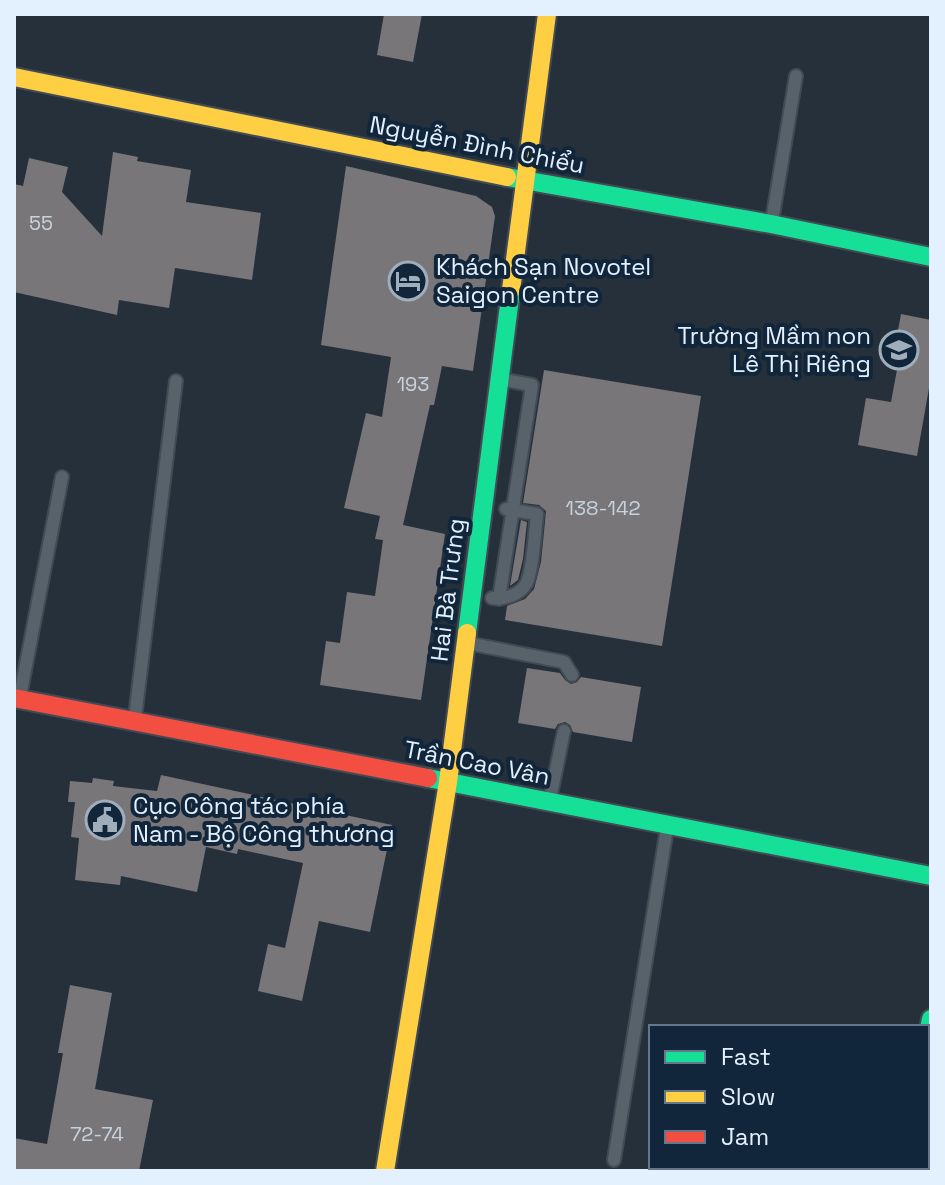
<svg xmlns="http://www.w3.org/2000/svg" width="945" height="1185" font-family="'Space Grotesk',sans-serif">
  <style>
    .building { fill: #787678 }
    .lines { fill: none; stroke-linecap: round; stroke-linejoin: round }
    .lane-casing { stroke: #424b55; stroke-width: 16 }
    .fast-casing { stroke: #424b55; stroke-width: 22 }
    .slow-casing { stroke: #424b55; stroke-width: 22 }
    .jam-casing { stroke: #424b55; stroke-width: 22 }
    .lane { stroke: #58626b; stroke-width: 12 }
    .fast { stroke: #16e098; stroke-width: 18 }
    .slow { stroke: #ffcf43; stroke-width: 18 }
    .jam { stroke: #f24e42; stroke-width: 18 }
    .labels { text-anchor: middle; stroke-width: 8; stroke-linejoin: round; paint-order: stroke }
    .number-label { font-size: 20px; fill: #c8d2dc }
    .street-label { font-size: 24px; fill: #e3f0fe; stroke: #11263b }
    .poi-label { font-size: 24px; fill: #e3f0fe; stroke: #11263b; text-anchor: start }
  </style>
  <rect width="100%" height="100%" fill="#25303b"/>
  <!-- building -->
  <path class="building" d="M384 14H422L413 62 377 55Z
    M113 152 138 157 137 161 191 170 186 202 261 213 252 280 175 268 169 308 119 300 117 315 14 292V184L23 186 29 158 68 167 62 192 102 236Z
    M346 166 476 196 492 207 495 216 473 371 442 366 434 405H430L403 525 445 534 421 700 320 685 326 641 340 643 347 592 375 596 383 540 375 539 380 516 344 508 366 413 382 417 391 357 321 345Z
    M901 314 931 320V377L917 456 858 445 866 398 891 402 901 348 895 347Z
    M544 370 701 396 662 646 505 620 507 606 525 599 534 589 541 562 546 511 539 505 523 503Z
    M521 520 527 522 523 559 518 580 510 586Z
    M527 668 560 673 565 680 571 684 577 682 581 677 641 687 632 742 573 732 570 725 565 722 558 724 555 729 518 723Z
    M161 775 392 825 370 932 319 921 302 1001 258 991 268 944 285 948 303 863 238 849 237 854 206 847 197 892 121 876 120 885 75 880 79 838 71 837 75 802H68L70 781 92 783 93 778 114 781 113 786 157 791Z
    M70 985 112 993 95 1089 153 1100 139 1171H14V1138L47 1144 63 1053H58Z"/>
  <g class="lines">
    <defs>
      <path id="lane" d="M772 221 796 76
        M492 598C503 600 520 595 526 584 533 572 535 530 537 514L506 509
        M499 599 532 385 504 380
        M472 644 564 662 572 675
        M20 696 62 477
        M135 717 176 381
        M550 799 564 731
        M927 1098 931 1097
        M614 1160 667 828"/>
      <path id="fast" d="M507 177 771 224 931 257
        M467 633 511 290
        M428 778 931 876
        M927 1040 931 1019"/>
      <path id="slow" d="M14 77 507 177
        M511 290 547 14
        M901 1167V1171
        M385 1171 448 782 467 633"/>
      <path id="jam" d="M14 698 428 778"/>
    </defs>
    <!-- lane casing -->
    <use href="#lane" class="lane-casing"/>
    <!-- fast casing -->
    <use href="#fast" class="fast-casing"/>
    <!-- slow casing -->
    <use href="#slow" class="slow-casing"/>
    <!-- jam casing -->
    <use href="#jam" class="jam-casing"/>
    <!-- lane -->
    <use href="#lane" class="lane"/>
    <!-- fast -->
    <use href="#fast" class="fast"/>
    <!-- slow -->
    <use href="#slow" class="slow"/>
    <!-- jam -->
    <use href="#jam" class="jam"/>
  </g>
  <!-- icons -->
  <defs>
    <symbol id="hotel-ring" viewBox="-11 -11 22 22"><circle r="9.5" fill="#11263b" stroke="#a0adba" stroke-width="1.5"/><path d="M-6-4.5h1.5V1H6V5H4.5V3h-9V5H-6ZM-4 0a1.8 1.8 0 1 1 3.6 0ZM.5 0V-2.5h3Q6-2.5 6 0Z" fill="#a0adba"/></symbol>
    <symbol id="school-ring" viewBox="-11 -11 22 22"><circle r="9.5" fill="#11263b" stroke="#a0adba" stroke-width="1.5"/><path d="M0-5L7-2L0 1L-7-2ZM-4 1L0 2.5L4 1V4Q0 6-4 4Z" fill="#a0adba"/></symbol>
    <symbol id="civic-ring" viewBox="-11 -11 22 22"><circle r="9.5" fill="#11263b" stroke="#a0adba" stroke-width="1.5"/><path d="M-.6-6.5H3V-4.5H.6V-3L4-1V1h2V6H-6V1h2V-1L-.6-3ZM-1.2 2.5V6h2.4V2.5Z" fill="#a0adba"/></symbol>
  </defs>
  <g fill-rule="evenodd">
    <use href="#hotel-ring" x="386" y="259" width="44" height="44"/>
    <use href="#school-ring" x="877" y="328" width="44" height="44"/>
    <use href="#civic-ring" x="83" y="798" width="44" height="44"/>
  </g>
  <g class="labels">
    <!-- number labels -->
    <g class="number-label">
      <text x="41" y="230">55</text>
      <text x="413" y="391">193</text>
      <text x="603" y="515">138-142</text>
      <text x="97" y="1141">72-74</text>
    </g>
    <!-- street labels -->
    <g class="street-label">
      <text transform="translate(477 145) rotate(11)" y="8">Nguyễn Đình Chiểu</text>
      <text transform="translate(448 590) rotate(-83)" y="8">Hai Bà Trưng</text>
      <text transform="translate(477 763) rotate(11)" y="8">Trần Cao Vân</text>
    </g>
    <!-- poi labels -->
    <g class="poi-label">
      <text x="436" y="275">Khách Sạn Novotel<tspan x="436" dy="28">Saigon Centre</tspan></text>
      <text x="871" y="344" text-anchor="end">Trường Mầm non<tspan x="871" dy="28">Lê Thị Riêng</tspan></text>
      <text x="133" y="814">Cục Công tác phía<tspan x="133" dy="28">Nam - Bộ Công thương</tspan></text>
    </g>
  </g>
  <!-- border -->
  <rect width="945" height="1185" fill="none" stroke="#e3f0fe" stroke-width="32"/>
  <!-- legend -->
  <rect x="649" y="1025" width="280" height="144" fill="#11263b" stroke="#657789" stroke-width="2"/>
  <rect x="665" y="1051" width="40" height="12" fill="#16e098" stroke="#657789" stroke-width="2"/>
  <text x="721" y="1065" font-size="24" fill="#e3f0fe">Fast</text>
  <rect x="665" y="1091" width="40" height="12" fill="#ffcf43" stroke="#657789" stroke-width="2"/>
  <text x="721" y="1105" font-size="24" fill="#e3f0fe">Slow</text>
  <rect x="665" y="1131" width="40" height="12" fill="#f24e42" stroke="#657789" stroke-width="2"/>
  <text x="721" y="1145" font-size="24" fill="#e3f0fe">Jam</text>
</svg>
